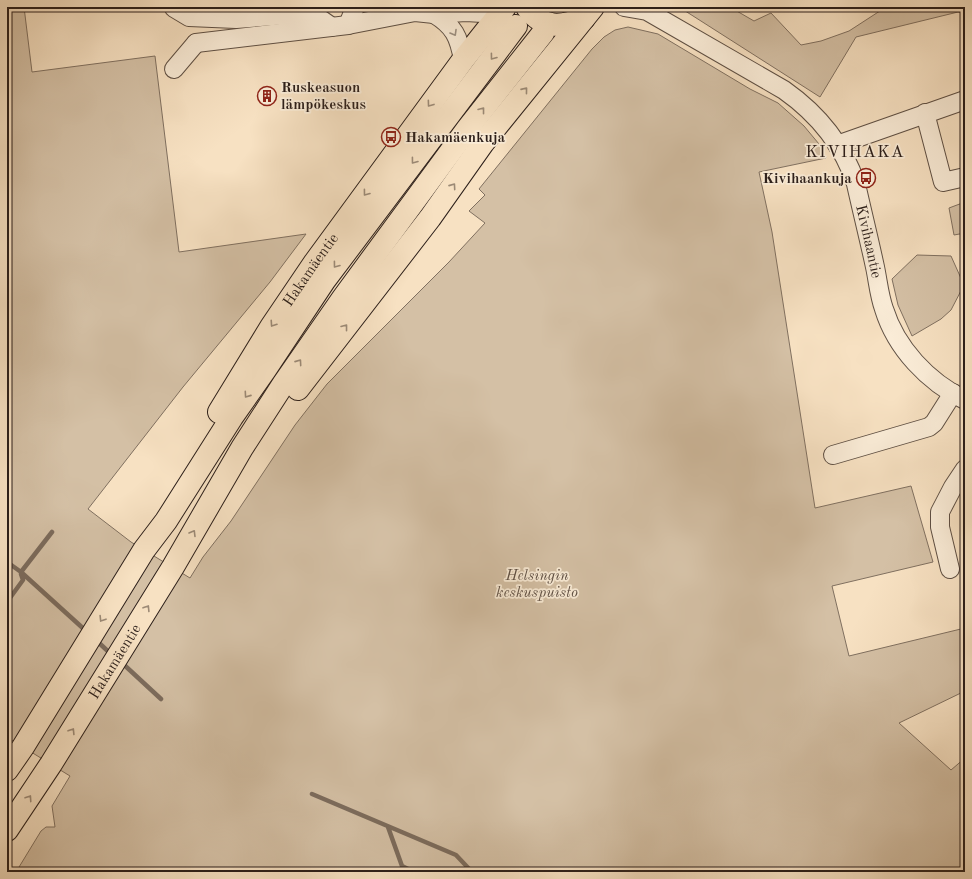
<svg xmlns="http://www.w3.org/2000/svg" width="972" height="879" font-family="'Old Standard TT',serif">
  <style>
    .green { fill: #d4c0a5; stroke: #807060 }
    .lines { fill: none; stroke-linecap: round; stroke-linejoin: round }
    .stream { stroke: #7c6c5d; stroke-width: 4.5 }
    .major-tunnel { stroke: #cebaa0; stroke-width: 22; stroke-dasharray: 22 11; stroke-linecap: butt }
    .minor-casing { stroke: #5f5044; stroke-width: 20 }
    .major-casing { stroke: #2c1f1a; stroke-width: 24 }
    .minor { stroke: #faecd7; stroke-width: 18 }
    .major { stroke: #f7e1c2; stroke-width: 22 }
    .oneway { stroke: #9d9082 }
    .oneway2 { stroke: #9c8a76 }
    .labels { text-anchor: middle; stroke-width: 3.5; stroke-linejoin: round; paint-order: stroke }
    .poi-label { font-size: 15px; font-weight: bold; fill: #2c1f1a; stroke: #faecd7; text-anchor: start }
    .street-label { font-size: 15px; fill: #2c1f1a; stroke: #faecd7 }
    .park-label { font-size: 15px; font-style: italic; fill: #5e4f44; stroke: #faecd7 }
    .quarter-label { font-size: 17px; letter-spacing: 1px; fill: #2c1f1a; stroke: #faecd7 }
  </style>
  <rect width="100%" height="100%" fill="#f7e1c2"/>
  <filter id="stains"><feTurbulence type="fractalNoise" baseFrequency=".005" numOctaves="4"/><feColorMatrix values="0 0 0 0 .2 0 0 0 0 .09 0 0 0 0 .02 0 0 0 .5 -.17"/></filter>
  <radialGradient id="worn" r=".72"><stop offset=".6" stop-color="#630" stop-opacity="0"/><stop offset="1" stop-color="#630" stop-opacity=".3"/></radialGradient>
  <!-- green -->
  <path class="green" d="M7 7H24L32 72 155 56 179 252 306 234 270 282 183 387 88 509 131 542 190 578 203 557 231 521 295 425 327 384 449 262 485 223 469 211 485 195 479 189 592 49 604 37 615 30 628 27 658 34 750 89 778 103 804 126 819 144 826 158 759 172 772 232 815 508 911 486 933 562 832 586 849 656 965 628V691L899 723 951 770 965 758V872H16L41 831 46 827H55L52 806 70 776 10 739 7 742Z
    M679 7H738L735 10 754 21 771 13 801 45 821 41 849 31 886 7H965V13L958 12 856 37 820 97Z
    M965 202V233L954 235 949 208Z
    M917 255 951 256 964 285 951 310 941 319 912 336 898 305 892 279Z"/>
  <g class="lines">
    <!-- stream -->
    <path class="stream" d="M7 562 21 572 52 532
      M21 572 86 631
      M7 602 23 580 21 574
      M98 642 112 655
      M121 662 161 699
      M312 794 456 855 472 872
      M388 827 402 866 414 872"/>
    <!-- major-tunnel -->
    <path class="major-tunnel" d="M543 33 564 7"/>
    <defs>
      <g id="minor">
        <path id="s1" d="M624 7 647 11 784 90C818 114 843 144 856 184 862 211 869 239 875 267 878 281 879 295 884 309 896 348 928 382 965 400"/>
        <path d="M174 8 189 17 236 19 312 13 332 27"/>
        <path d="M434 14C454 26 459 37 463 60"/>
        <path d="M348 25 355 7"/>
        <path d="M196 43 348 25 415 12 434 14 466 12 499 14"/>
        <path d="M174 69 196 43"/>
        <path d="M925 113 943 182 965 177"/>
        <path d="M837 145 965 100"/>
        <path d="M833 455 929 427 934 423 953 393"/>
        <path d="M950 569 940 527V512L953 487 965 469"/>
      </g>
      <g id="major">
        <path d="M527 7C543 30 562 27 584 18"/>
        <path d="M298 389 430 218 483 143 593 7"/>
        <path id="s2" d="M219 412 271 327 315 262 463 60 505 7"/>
        <path d="M7 770 23 747 144 550 166 521 232 417 265 370 324 281 516 26"/>
        <path id="s3" d="M7 830 51 764 173 567 242 448 284 383 343 298 468 128 543 33"/>
      </g>
    </defs>
    <!-- minor casing -->
    <use href="#minor" class="minor-casing"/>
    <!-- major casing -->
    <use href="#major" class="major-casing"/>
    <!-- minor -->
    <use href="#minor" class="minor"/>
    <!-- major -->
    <use href="#major" class="major"/>
  </g>
  <!-- one-way arrows -->
  <defs><path id="oneway-chevron" d="M-2-3.5L2.5 0L-2 3.5" fill="none" stroke-width="1.6" stroke-linecap="round" stroke-linejoin="round"/></defs>
  <use class="oneway" href="#oneway-chevron" transform="translate(454 33) rotate(60)"/>
  <g class="oneway2">
    <use href="#oneway-chevron" transform="translate(493 57) rotate(127)"/>
    <use href="#oneway-chevron" transform="translate(525 90) rotate(-51)"/>
    <use href="#oneway-chevron" transform="translate(430 104) rotate(126)"/>
    <use href="#oneway-chevron" transform="translate(482 110) rotate(-52)"/>
    <use href="#oneway-chevron" transform="translate(414 161) rotate(127)"/>
    <use href="#oneway-chevron" transform="translate(453 186) rotate(-55)"/>
    <use href="#oneway-chevron" transform="translate(366 193) rotate(127)"/>
    <use href="#oneway-chevron" transform="translate(336 265) rotate(127)"/>
    <use href="#oneway-chevron" transform="translate(273 324) rotate(124)"/>
    <use href="#oneway-chevron" transform="translate(345 327) rotate(-52)"/>
    <use href="#oneway-chevron" transform="translate(299 362) rotate(-55)"/>
    <use href="#oneway-chevron" transform="translate(247 395) rotate(125)"/>
    <use href="#oneway-chevron" transform="translate(193 533) rotate(-59)"/>
    <use href="#oneway-chevron" transform="translate(147 608) rotate(-58)"/>
    <use href="#oneway-chevron" transform="translate(102 619) rotate(122)"/>
    <use href="#oneway-chevron" transform="translate(72 731) rotate(-58)"/>
    <use href="#oneway-chevron" transform="translate(29 798) rotate(-56)"/>
  </g>
  <!-- icons -->
  <defs>
    <symbol id="building-ring" viewBox="-11 -11 22 22"><circle r="9.5" fill="#faecd7" stroke="#8f2418" stroke-width="1.5"/><path d="M-4-6H4V6H1V3H-1V6H-4ZM-2.5-4.3h1.7v1.8h-1.7ZM.8-4.3h1.7v1.8H.8ZM-2.5-1h1.7V.8h-1.7ZM.8-1h1.7V.8H.8Z" fill="#8f2418"/></symbol>
    <symbol id="bus-ring" viewBox="-11 -11 22 22"><circle r="9.5" fill="#faecd7" stroke="#8f2418" stroke-width="1.5"/><path d="M-5-6H5V4H4V6H2V4H-2V6H-4V4H-5ZM-3.5-4V0h7V-4ZM-3.5 1.2v1.5H-2V1.2ZM2 1.2v1.5H3.5V1.2Z" fill="#8f2418"/></symbol>
  </defs>
  <g fill-rule="evenodd">
    <use href="#building-ring" x="256" y="85" width="22" height="22"/>
    <use href="#bus-ring" x="380" y="126" width="22" height="22"/>
    <use href="#bus-ring" x="855" y="167" width="22" height="22"/>
  </g>
  <g class="labels">
    <!-- poi labels -->
    <g class="poi-label">
      <text x="281" y="92">Ruskeasuon<tspan x="281" dy="17">lämpökeskus</tspan></text>
      <text x="405" y="142">Hakamäenkuja</text>
      <text x="852" y="183" text-anchor="end">Kivihaankuja</text>
    </g>
    <!-- street labels -->
    <g class="street-label">
      <text dy="5" stroke="none"><textPath href="#s1" startOffset="361">Kivihaantie</textPath></text>
      <text dy="5" stroke="none"><textPath href="#s2" startOffset="169">Hakamäentie</textPath></text>
      <text dy="5" stroke="none"><textPath href="#s3" startOffset="200">Hakamäentie</textPath></text>
    </g>
    <!-- park labels -->
    <g class="park-label">
      <text x="537" y="580">Helsingin<tspan x="537" dy="17">keskuspuisto</tspan></text>
    </g>
    <!-- quarter labels -->
    <g class="quarter-label">
      <text x="855" y="157">KIVIHAKA</text>
    </g>
  </g>
  <!-- margin -->
  <rect width="972" height="879" fill="none" stroke="#f7e1c2" stroke-width="24"/>
  <rect x="8" y="8" width="956" height="863" fill="none" stroke="#2c1f1a" stroke-width="2"/>
  <rect x="12" y="12" width="948" height="855" fill="none" stroke="#2c1f1a"/>
  <rect width="100%" height="100%" filter="url(#stains)"/>
  <rect width="100%" height="100%" fill="url(#worn)"/>
</svg>
